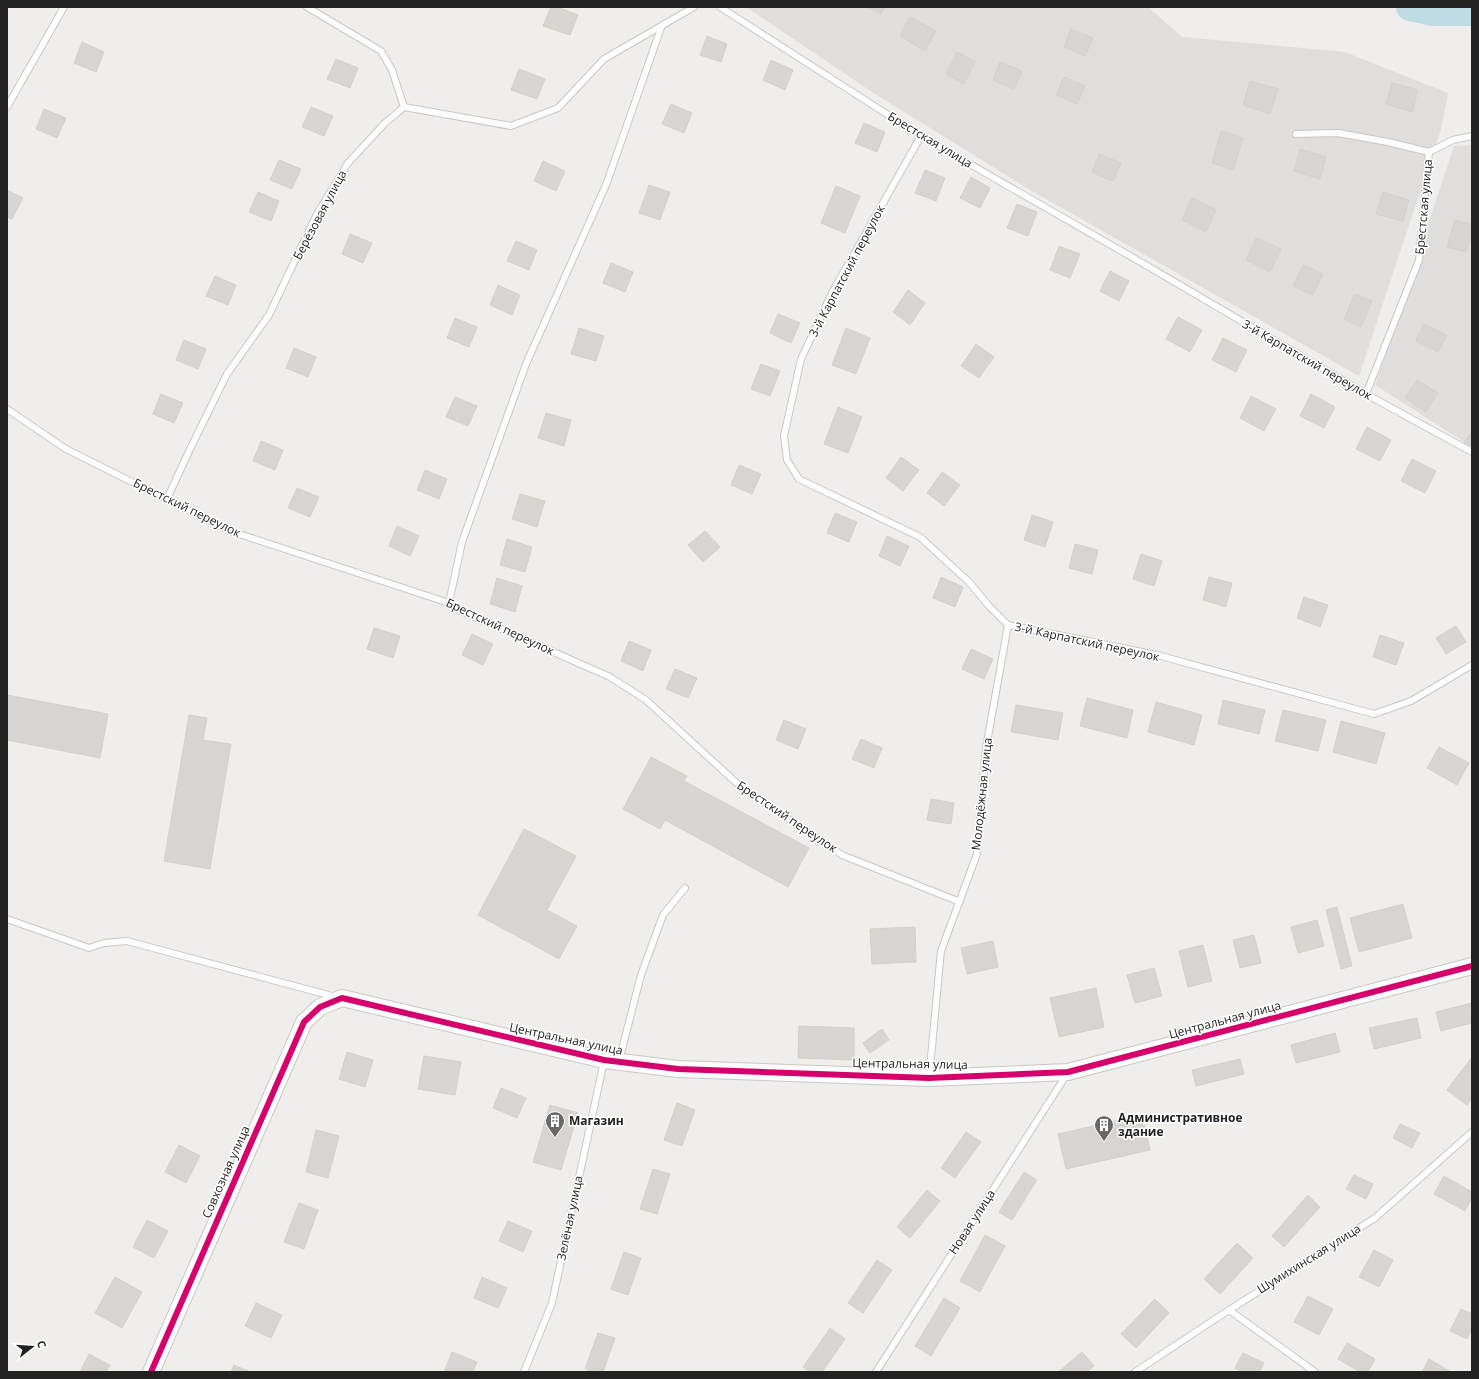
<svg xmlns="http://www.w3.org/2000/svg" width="1479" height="1379" font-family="'Open Sans',sans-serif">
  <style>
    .residential { fill: #dfdedc }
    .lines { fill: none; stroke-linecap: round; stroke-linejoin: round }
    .river { stroke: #bfdbe3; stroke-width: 28 }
    .building { fill: #d7d4d2; stroke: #d3d0cc }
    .service-casing { stroke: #c9c8c7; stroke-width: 8 }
    .tertiary-casing { stroke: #c9c8c7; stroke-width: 18 }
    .service { stroke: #fdfcfc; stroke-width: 6 }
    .tertiary { stroke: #fdfcfc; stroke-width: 16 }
    .cycleway-casing { stroke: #fff; stroke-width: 8 }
    .cycleway { stroke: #d6006c; stroke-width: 6 }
    .labels { text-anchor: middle; stroke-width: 3; stroke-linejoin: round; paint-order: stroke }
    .street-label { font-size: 12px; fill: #222; stroke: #fff }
    .poi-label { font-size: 12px; font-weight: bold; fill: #222; stroke: #fff; text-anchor: start }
  </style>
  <rect width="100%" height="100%" fill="#f0eeeb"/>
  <!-- residential -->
  <path class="residential" d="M746 7H1148L1182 37 1345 52 1448 93 1442 126 1359 376 1030 190 872 92Z
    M1472 145V447L1375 385 1454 146Z"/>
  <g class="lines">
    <!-- river -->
    <path class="river" d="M1410 7 1433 12H1472"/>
  </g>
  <!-- building -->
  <path class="building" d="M551 7H557L578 15 570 35 543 26Z
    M867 7H885L881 14Z
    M910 17 936 31 925 51 900 36Z
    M1071 29 1093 38 1085 56 1064 47Z
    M707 36 727 44 721 62 700 55Z
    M82 42 104 52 96 72 74 63Z
    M957 52 975 62 964 84 946 74Z
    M336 59 358 68 350 88 327 79Z
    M771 60 793 70 785 90 763 80Z
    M1000 62 1022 71 1014 89 993 80Z
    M519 69 545 79 537 99 511 90Z
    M1064 77 1085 86 1077 104 1056 95Z
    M1250 81 1278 89 1270 114 1243 105Z
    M1392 83 1418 90 1412 112 1386 104Z
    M671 104 692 113 684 133 662 124Z
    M311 107 333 116 324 136 302 127Z
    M44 109 66 118 57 138 36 129Z
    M864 123 885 132 877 152 855 143Z
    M1221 131 1243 138 1233 170 1212 163Z
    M1300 149 1326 157 1320 179 1294 171Z
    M1099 154 1121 163 1113 181 1092 172Z
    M279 160 301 169 292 189 270 180Z
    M543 161 565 171 556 191 534 181Z
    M925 170 945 178 936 201 915 193Z
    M971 177 990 188 980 208 960 198Z
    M649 185 670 192 660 220 639 213Z
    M836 186 860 196 845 233 821 223Z
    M7 190 23 198 12 219 7 217Z
    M258 192 279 201 271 221 249 212Z
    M1383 192 1409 200 1403 221 1376 214Z
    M1192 198 1216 210 1206 232 1182 220Z
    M1017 204 1037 212 1028 236 1007 228Z
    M1455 220 1472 225V233L1466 252 1447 247Z
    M350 234 372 243 363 263 342 254Z
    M1256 238 1281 249 1270 272 1246 260Z
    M516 241 537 250 529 270 507 261Z
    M1059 246 1080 254 1070 278 1050 270Z
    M611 263 633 272 625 292 603 283Z
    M1303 265 1323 274 1313 295 1293 286Z
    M1110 271 1129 281 1119 301 1100 291Z
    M215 276 236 285 228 305 206 296Z
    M498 285 520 295 512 315 490 305Z
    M908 290 925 303 910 325 893 312Z
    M1355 294 1372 301 1361 327 1344 319Z
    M778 314 800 323 791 343 770 333Z
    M1178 317 1202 330 1190 352 1166 339Z
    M455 318 477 327 469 347 447 338Z
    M1424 324 1447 335 1438 352 1416 341Z
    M579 328 604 336 596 361 571 354Z
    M846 328 870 338 856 374 832 365Z
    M1223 338 1247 350 1236 372 1212 360Z
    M184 340 206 349 198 369 176 360Z
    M976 344 994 357 979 378 961 366Z
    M294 348 316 357 308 377 286 368Z
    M761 364 780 371 770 396 751 389Z
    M1417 380 1438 393 1426 412 1405 398Z
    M161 394 183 403 174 423 153 414Z
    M1311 394 1335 407 1324 428 1300 416Z
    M1251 396 1276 409 1264 431 1240 418Z
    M455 397 477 406 468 426 446 417Z
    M838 407 862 417 848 453 824 444Z
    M546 413 571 420 564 446 538 438Z
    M1367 427 1391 440 1380 461 1356 449Z
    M1472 431V448L1464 443Z
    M261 441 283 450 275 470 253 461Z
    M901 457 919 470 903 491 886 478Z
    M1412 459 1436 471 1425 493 1401 481Z
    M739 465 761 474 752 494 731 485Z
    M425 470 447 479 439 499 417 490Z
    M942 472 960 485 944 506 927 493Z
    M297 488 319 497 310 517 288 508Z
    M520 494 545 501 537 527 512 519Z
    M835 513 857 522 849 542 827 533Z
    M1032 515 1053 522 1045 547 1024 540Z
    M397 526 419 536 410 556 389 546Z
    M705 531 720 547 703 562 688 545Z
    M887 536 909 546 900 566 879 556Z
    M507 539 532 547 525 572 500 565Z
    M1075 544 1098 550 1092 574 1069 568Z
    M1141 554 1162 561 1154 586 1133 579Z
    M941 577 963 587 955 607 933 598Z
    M1209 577 1232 583 1226 607 1203 600Z
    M497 578 522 586 515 612 490 604Z
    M1304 597 1328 605 1320 627 1297 618Z
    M1456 626 1466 642 1446 654 1436 638Z
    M374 628 400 636 393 658 367 649Z
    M472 634 493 644 483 665 462 655Z
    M1380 635 1404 643 1396 665 1373 657Z
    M629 641 651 650 643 671 621 661Z
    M971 649 993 659 984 679 962 669Z
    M675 669 697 678 688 698 666 689Z
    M7 695 108 714 100 758 7 740Z
    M1087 698 1133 710 1127 738 1080 726Z
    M1223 700 1265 710 1259 734 1218 724Z
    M1156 702 1202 715 1194 745 1148 732Z
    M1016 705 1063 713 1058 740 1011 732Z
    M1283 710 1326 720 1318 751 1275 741Z
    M189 715 207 718 203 740 231 744 210 869 164 861Z
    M784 720 806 729 798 749 776 740Z
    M1341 721 1385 733 1376 764 1333 752Z
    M861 739 882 748 874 768 852 759Z
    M1439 747 1469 763 1457 785 1427 768Z
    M651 757 687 776 684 781 809 848 788 887 665 820 660 829 623 809Z
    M931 799 954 803 951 824 927 820Z
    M524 829 576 856 547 910 577 926 559 959 478 915Z
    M1403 904 1412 938 1359 952 1350 918Z
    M1337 907 1352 966 1341 969 1326 910Z
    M1317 920 1324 946 1298 953 1291 927Z
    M915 927 916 962 872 964 870 929Z
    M1254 935 1261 963 1240 968 1233 940Z
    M993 941 998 967 967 974 961 948Z
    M1203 945 1212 981 1188 987 1179 951Z
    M1154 968 1162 996 1135 1003 1127 975Z
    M1096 988 1104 1027 1059 1037 1050 998Z
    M1472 1003V1023L1441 1031 1436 1012Z
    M1417 1018 1421 1038 1374 1049 1369 1028Z
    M799 1026 854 1028V1060L798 1058Z
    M882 1029 889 1040 870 1053 863 1043Z
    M1335 1033 1340 1052 1296 1063 1291 1045Z
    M347 1052 373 1060 365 1087 339 1079Z
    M424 1056 461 1062 455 1095 418 1089Z
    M1472 1057V1098L1467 1105 1447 1090Z
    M1240 1059 1244 1074 1196 1086 1192 1070Z
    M501 1088 526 1098 517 1118 493 1108Z
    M677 1103 695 1110 682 1146 664 1140Z
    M550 1105 578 1113 561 1170 533 1162Z
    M1142 1115 1150 1150 1066 1169 1058 1134Z
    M1400 1124 1420 1133 1412 1148 1393 1138Z
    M316 1130 339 1136 328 1178 306 1172Z
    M966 1132 981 1142 955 1178 941 1168Z
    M179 1145 200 1156 186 1183 165 1172Z
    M653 1169 670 1174 657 1214 640 1209Z
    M1024 1172 1037 1180 1012 1220 999 1212Z
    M1354 1175 1373 1184 1366 1199 1346 1189Z
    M1444 1176 1472 1192V1198L1465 1211 1434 1194Z
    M927 1190 940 1201 910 1238 897 1227Z
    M1308 1195 1320 1207 1284 1247 1272 1236Z
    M299 1203 318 1210 304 1249 284 1242Z
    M147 1220 168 1231 154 1258 133 1247Z
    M508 1221 532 1231 523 1252 499 1241Z
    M985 1235 1005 1246 980 1292 960 1281Z
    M1237 1243 1253 1258 1220 1294 1204 1279Z
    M1374 1250 1393 1260 1379 1287 1359 1277Z
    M624 1252 641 1258 628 1295 611 1289Z
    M877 1260 892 1270 863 1313 848 1303Z
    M115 1277 142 1292 122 1328 95 1313Z
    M482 1277 507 1288 498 1308 474 1298Z
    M1308 1296 1333 1309 1319 1335 1294 1322Z
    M944 1298 960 1308 931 1356 915 1346Z
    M1155 1299 1169 1313 1136 1348 1121 1334Z
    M256 1303 282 1315 271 1338 245 1326Z
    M1461 1309 1472 1314V1329L1467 1339 1450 1331Z
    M830 1328 845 1339 822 1372H810L803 1367Z
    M598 1333 615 1338 603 1372H594L585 1369Z
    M1347 1343 1375 1359 1368 1372H1360L1338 1359Z
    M452 1352 477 1362 473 1372H444Z
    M1082 1352 1094 1366 1087 1372H1058Z
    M1243 1353 1264 1363 1259 1372H1242L1235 1368Z
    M89 1354 110 1365 106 1372H80Z
    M1429 1359 1451 1372H1422Z
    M234 1365 250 1372H231Z"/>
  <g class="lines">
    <defs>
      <path id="service" d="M307 7 381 51 392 70 404 107
        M720 7 921 136 1144 264 1366 394 1472 452
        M7 107 64 7
        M1296 134 1338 133 1388 142 1429 152
        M921 136 833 291 801 359 784 436 787 460 799 479 920 537 969 582 989 606 1008 625 1157 655 1374 714 1411 701 1472 665
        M1366 394 1419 260 1429 152 1453 140 1472 136
        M7 409 66 449 230 531 449 603 459 610 610 677 646 700 741 787 842 855 960 902
        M167 499 190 449 227 374 269 315 317 214 348 163 385 123 404 107 511 126 558 108 604 59 694 7
        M449 603 462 542 526 364 606 185 662 25
        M7 919 89 948 104 943 127 941 336 997
        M619 1061 641 975 663 915 685 888
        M929 1078 941 951 977 854 986 748 1008 625
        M1229 1310 1315 1372
        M524 1372 552 1303 604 1061
        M876 1372 1067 1074
        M1135 1372 1229 1310 1375 1218 1472 1132"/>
      <path id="tertiary" d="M151 1372 304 1022 320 1007 342 998 604 1060 678 1069 929 1078 1068 1072 1472 966"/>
    </defs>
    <!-- service casing -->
    <use href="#service" class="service-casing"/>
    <!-- tertiary casing -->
    <use href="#tertiary" class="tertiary-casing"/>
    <!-- service -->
    <use href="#service" class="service"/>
    <!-- tertiary -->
    <use href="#tertiary" class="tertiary"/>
    <defs>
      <path id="cycleway" d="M151 1372 304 1022 320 1007 342 998 604 1060 678 1069 929 1078 1068 1072 1472 966"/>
    </defs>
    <!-- cycleway casing -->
    <use href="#cycleway" class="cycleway-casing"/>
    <!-- cycleway -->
    <use href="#cycleway" class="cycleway"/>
  </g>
  <!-- icons -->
  <defs>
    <symbol id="building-pin" viewBox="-11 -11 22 30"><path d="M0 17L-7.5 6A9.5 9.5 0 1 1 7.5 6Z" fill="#6a6968" stroke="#fff"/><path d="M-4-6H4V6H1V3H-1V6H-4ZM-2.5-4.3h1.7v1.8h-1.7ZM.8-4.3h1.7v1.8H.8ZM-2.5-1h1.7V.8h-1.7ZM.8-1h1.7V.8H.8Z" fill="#fff"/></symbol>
  </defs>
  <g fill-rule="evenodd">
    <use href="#building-pin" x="544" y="1110" width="22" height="30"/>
    <use href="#building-pin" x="1093" y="1114" width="22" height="30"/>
  </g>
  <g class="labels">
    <!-- street labels -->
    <g class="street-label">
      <text transform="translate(930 140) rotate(31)" y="4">Брестская улица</text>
      <text transform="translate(1424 207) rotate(-85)" y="4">Брестская улица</text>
      <text transform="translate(320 215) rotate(-62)" y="4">Берёзовая улица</text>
      <text transform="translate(847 271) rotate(-62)" y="4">3-й Карпатский переулок</text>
      <text transform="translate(1307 360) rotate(30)" y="4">3-й Карпатский переулок</text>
      <text transform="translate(187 508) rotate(26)" y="4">Брестский переулок</text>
      <text transform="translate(500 627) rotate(25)" y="4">Брестский переулок</text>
      <text transform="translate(1087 642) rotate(12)" y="4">3-й Карпатский переулок</text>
      <text transform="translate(982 794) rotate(-84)" y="4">Молодёжная улица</text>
      <text transform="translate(787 817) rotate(34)" y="4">Брестский переулок</text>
      <text transform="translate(1225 1020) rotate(-15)" y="4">Центральная улица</text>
      <text transform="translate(566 1039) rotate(12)" y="4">Центральная улица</text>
      <text transform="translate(910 1064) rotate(1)" y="4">Центральная улица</text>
      <text transform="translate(226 1172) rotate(-66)" y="4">Совхозная улица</text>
      <text transform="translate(570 1218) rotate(-78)" y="4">Зелёная улица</text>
      <text transform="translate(972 1222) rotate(-57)" y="4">Новая улица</text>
      <text transform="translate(1309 1259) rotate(-32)" y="4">Шумихинская улица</text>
    </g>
    <!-- poi labels -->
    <g class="poi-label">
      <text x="1118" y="1122">Административное<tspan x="1118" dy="14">здание</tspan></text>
      <text x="569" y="1125">Магазин</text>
    </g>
  </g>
  <!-- border -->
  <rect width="1479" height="1379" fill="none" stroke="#222222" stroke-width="16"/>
  <!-- north arrow -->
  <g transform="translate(32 1347) rotate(73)" stroke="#ffffff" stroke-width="3" paint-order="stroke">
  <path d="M0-3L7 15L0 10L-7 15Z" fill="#222222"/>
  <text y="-6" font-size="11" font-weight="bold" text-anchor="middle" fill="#222222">С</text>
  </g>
</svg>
